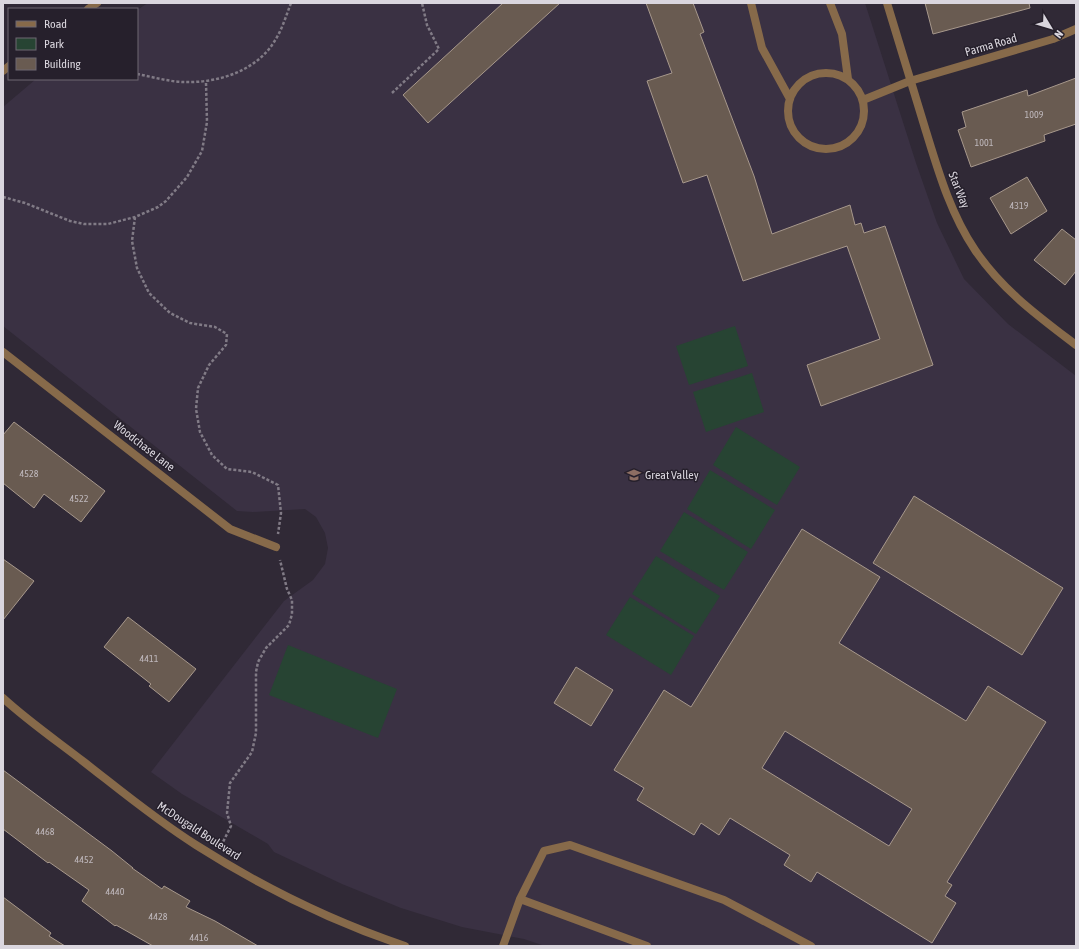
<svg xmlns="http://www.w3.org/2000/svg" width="1079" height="949" font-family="'Asap Condensed',sans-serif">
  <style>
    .built { fill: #3a3143 }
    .green { fill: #274433 }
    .building { fill: #695b51; stroke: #a7988c; fill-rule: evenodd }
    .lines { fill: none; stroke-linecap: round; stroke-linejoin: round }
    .path { stroke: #817b86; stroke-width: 2.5; stroke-dasharray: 3 2; stroke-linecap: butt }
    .service { stroke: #876a4a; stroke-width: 8 }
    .minor { stroke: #876a4a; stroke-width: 8 }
    .labels { text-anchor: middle; stroke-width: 3; stroke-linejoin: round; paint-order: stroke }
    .number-label { font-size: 10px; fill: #beb7bb }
    .street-label { font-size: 12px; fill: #dad6de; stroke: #26202c }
    .poi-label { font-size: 12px; fill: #dad6de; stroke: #26202c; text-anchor: start }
  </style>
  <rect width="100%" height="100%" fill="#302936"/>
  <!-- built -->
  <path class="built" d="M148 3H865L916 163 937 223 964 279 1008 324 1076 376V946H545L524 939 462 927 401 908 342 884 274 852 268 844 182 794 151 772 284 601 313 580 325 564 328 548 325 533 316 517 305 509 253 512 237 511 3 326V107L36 79H137V10Z"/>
  <!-- green -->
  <path class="green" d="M735 326 748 366 689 385 676 346Z
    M752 373 764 412 706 432 693 392Z
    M736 427 800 467 777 505 713 465Z
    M710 470 775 510 751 549 687 509Z
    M684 512 748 552 724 590 660 551Z
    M656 556 720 596 696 634 632 594Z
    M630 597 694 636 671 675 606 635Z
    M288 645 397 689 378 738 269 695Z"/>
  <!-- building -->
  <path class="building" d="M503 3H560L428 123 403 95Z
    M646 3H693L704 32 700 34 754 176 772 234 850 205 855 225 861 223 864 233 885 226 933 365 821 406 807 365 880 339 847 246 743 281 707 175 683 183 647 81 672 73Z
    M925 3H1029L1030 8 933 34Z
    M1076 78V124L1044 135 1045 141 971 167 958 130 966 127 962 112 1027 90 1028 96Z
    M1027 177 1047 211 1011 234 990 198Z
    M1062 229 1076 240V271L1065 285 1034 260Z
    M14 422 105 491 81 522 44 494 34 508 3 483V435Z
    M914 496 1063 588 1022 655 873 563Z
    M802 529 880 577 839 643 966 721 988 686 1046 722 947 882 952 885 945 896 956 903 932 943 817 872 811 882 784 865 790 855 730 818 719 835 701 823 694 835 637 800 644 788 614 770 664 690 691 707ZM785 731 912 809 889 846 762 768Z
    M3 559 34 581 3 620Z
    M128 617 196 669 169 702 149 686 151 684 104 647Z
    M576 667 613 690 591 726 554 703Z
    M3 770 112 851 133 868H132L162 889 164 886 190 901 186 907 215 921 258 946H153L116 925 115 926 82 901 89 890 49 862 48 863 3 829Z
    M3 897 51 933 49 936 65 946H3Z"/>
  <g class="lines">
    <!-- path -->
    <path class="path" d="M137 74C153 77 170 82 185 82 218 83 256 71 274 42 282 30 286 16 291 3
      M392 93 439 49 427 25 422 3
      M3 197 25 203 70 221 84 224H108L135 217 158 207 166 201 187 177 202 151 207 122 206 82
      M135 217 132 241 137 268 149 293 170 313 190 323 215 327 227 334 226 345 209 365 198 388 196 409 200 432 212 455 227 469 252 472 278 485 281 513 278 534
      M221 846 231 826 227 813 230 783 252 752 256 733V672L258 662 266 648 289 625 292 614V600L287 589 280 560"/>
    <!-- service -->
    <path class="service" d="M751 3 762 48 790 99
      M830 3 842 34 848 79
      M788 111a38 38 0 1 1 76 0a38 38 0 1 1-76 0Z
      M863 100 910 81
      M520 899 647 946
      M503 946 520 899 544 851 570 845 724 900 811 946"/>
    <!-- minor -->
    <path class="minor" d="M887 3C900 45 912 86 925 128 938 170 950 213 975 250 1002 290 1038 316 1076 345
      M88 9 97 3
      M3 71 9 66
      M910 81 1053 39 1076 29
      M3 352 230 529 276 547
      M3 698C28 721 57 741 84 762 120 790 156 820 196 845 262 887 331 921 405 946"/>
  </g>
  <!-- icons -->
  <defs>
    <symbol id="school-bare" viewBox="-9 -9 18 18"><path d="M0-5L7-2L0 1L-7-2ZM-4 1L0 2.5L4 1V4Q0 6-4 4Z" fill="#8d6e63" stroke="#26202c" stroke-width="2.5" paint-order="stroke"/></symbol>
  </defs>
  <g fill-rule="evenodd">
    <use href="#school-bare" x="624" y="465" width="20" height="20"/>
  </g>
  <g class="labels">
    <!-- number labels -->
    <g class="number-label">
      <text x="1034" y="118">1009</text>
      <text x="984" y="146">1001</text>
      <text x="1019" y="209">4319</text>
      <text x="29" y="477">4528</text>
      <text x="79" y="502">4522</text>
      <text x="149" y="662">4411</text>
      <text x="45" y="835">4468</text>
      <text x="84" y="863">4452</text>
      <text x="115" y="895">4440</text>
      <text x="158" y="920">4428</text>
      <text x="199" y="941">4416</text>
    </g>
    <!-- street labels -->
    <g class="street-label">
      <text transform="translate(991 45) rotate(-16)" y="4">Parma Road</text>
      <text transform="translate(959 190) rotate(68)" y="4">Star Way</text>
      <text transform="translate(144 446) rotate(38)" y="4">Woodchase Lane</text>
      <text transform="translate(199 831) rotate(33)" y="4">McDougald Boulevard</text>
    </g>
    <!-- poi labels -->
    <g class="poi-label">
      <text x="645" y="479">Great Valley</text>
    </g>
  </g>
  <!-- border -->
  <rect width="1079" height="949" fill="none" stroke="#dad6de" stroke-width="8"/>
  <!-- legend -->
  <rect x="8" y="8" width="130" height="72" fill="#26202c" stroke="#6e6973"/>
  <rect x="16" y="21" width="20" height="6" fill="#876a4a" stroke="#6e6973"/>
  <text x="44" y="28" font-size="12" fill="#dad6de">Road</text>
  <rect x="16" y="38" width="20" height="12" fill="#274433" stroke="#6e6973"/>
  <text x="44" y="48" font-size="12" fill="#dad6de">Park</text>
  <rect x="16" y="58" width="20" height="12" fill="#695b51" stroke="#6e6973"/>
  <text x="44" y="68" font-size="12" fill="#dad6de">Building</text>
  <!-- north arrow -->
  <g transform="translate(1051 28) rotate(128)" stroke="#26202c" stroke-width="3" paint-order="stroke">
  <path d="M0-3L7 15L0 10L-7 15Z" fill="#dad6de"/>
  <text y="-6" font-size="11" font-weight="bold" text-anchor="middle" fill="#dad6de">N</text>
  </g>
</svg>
